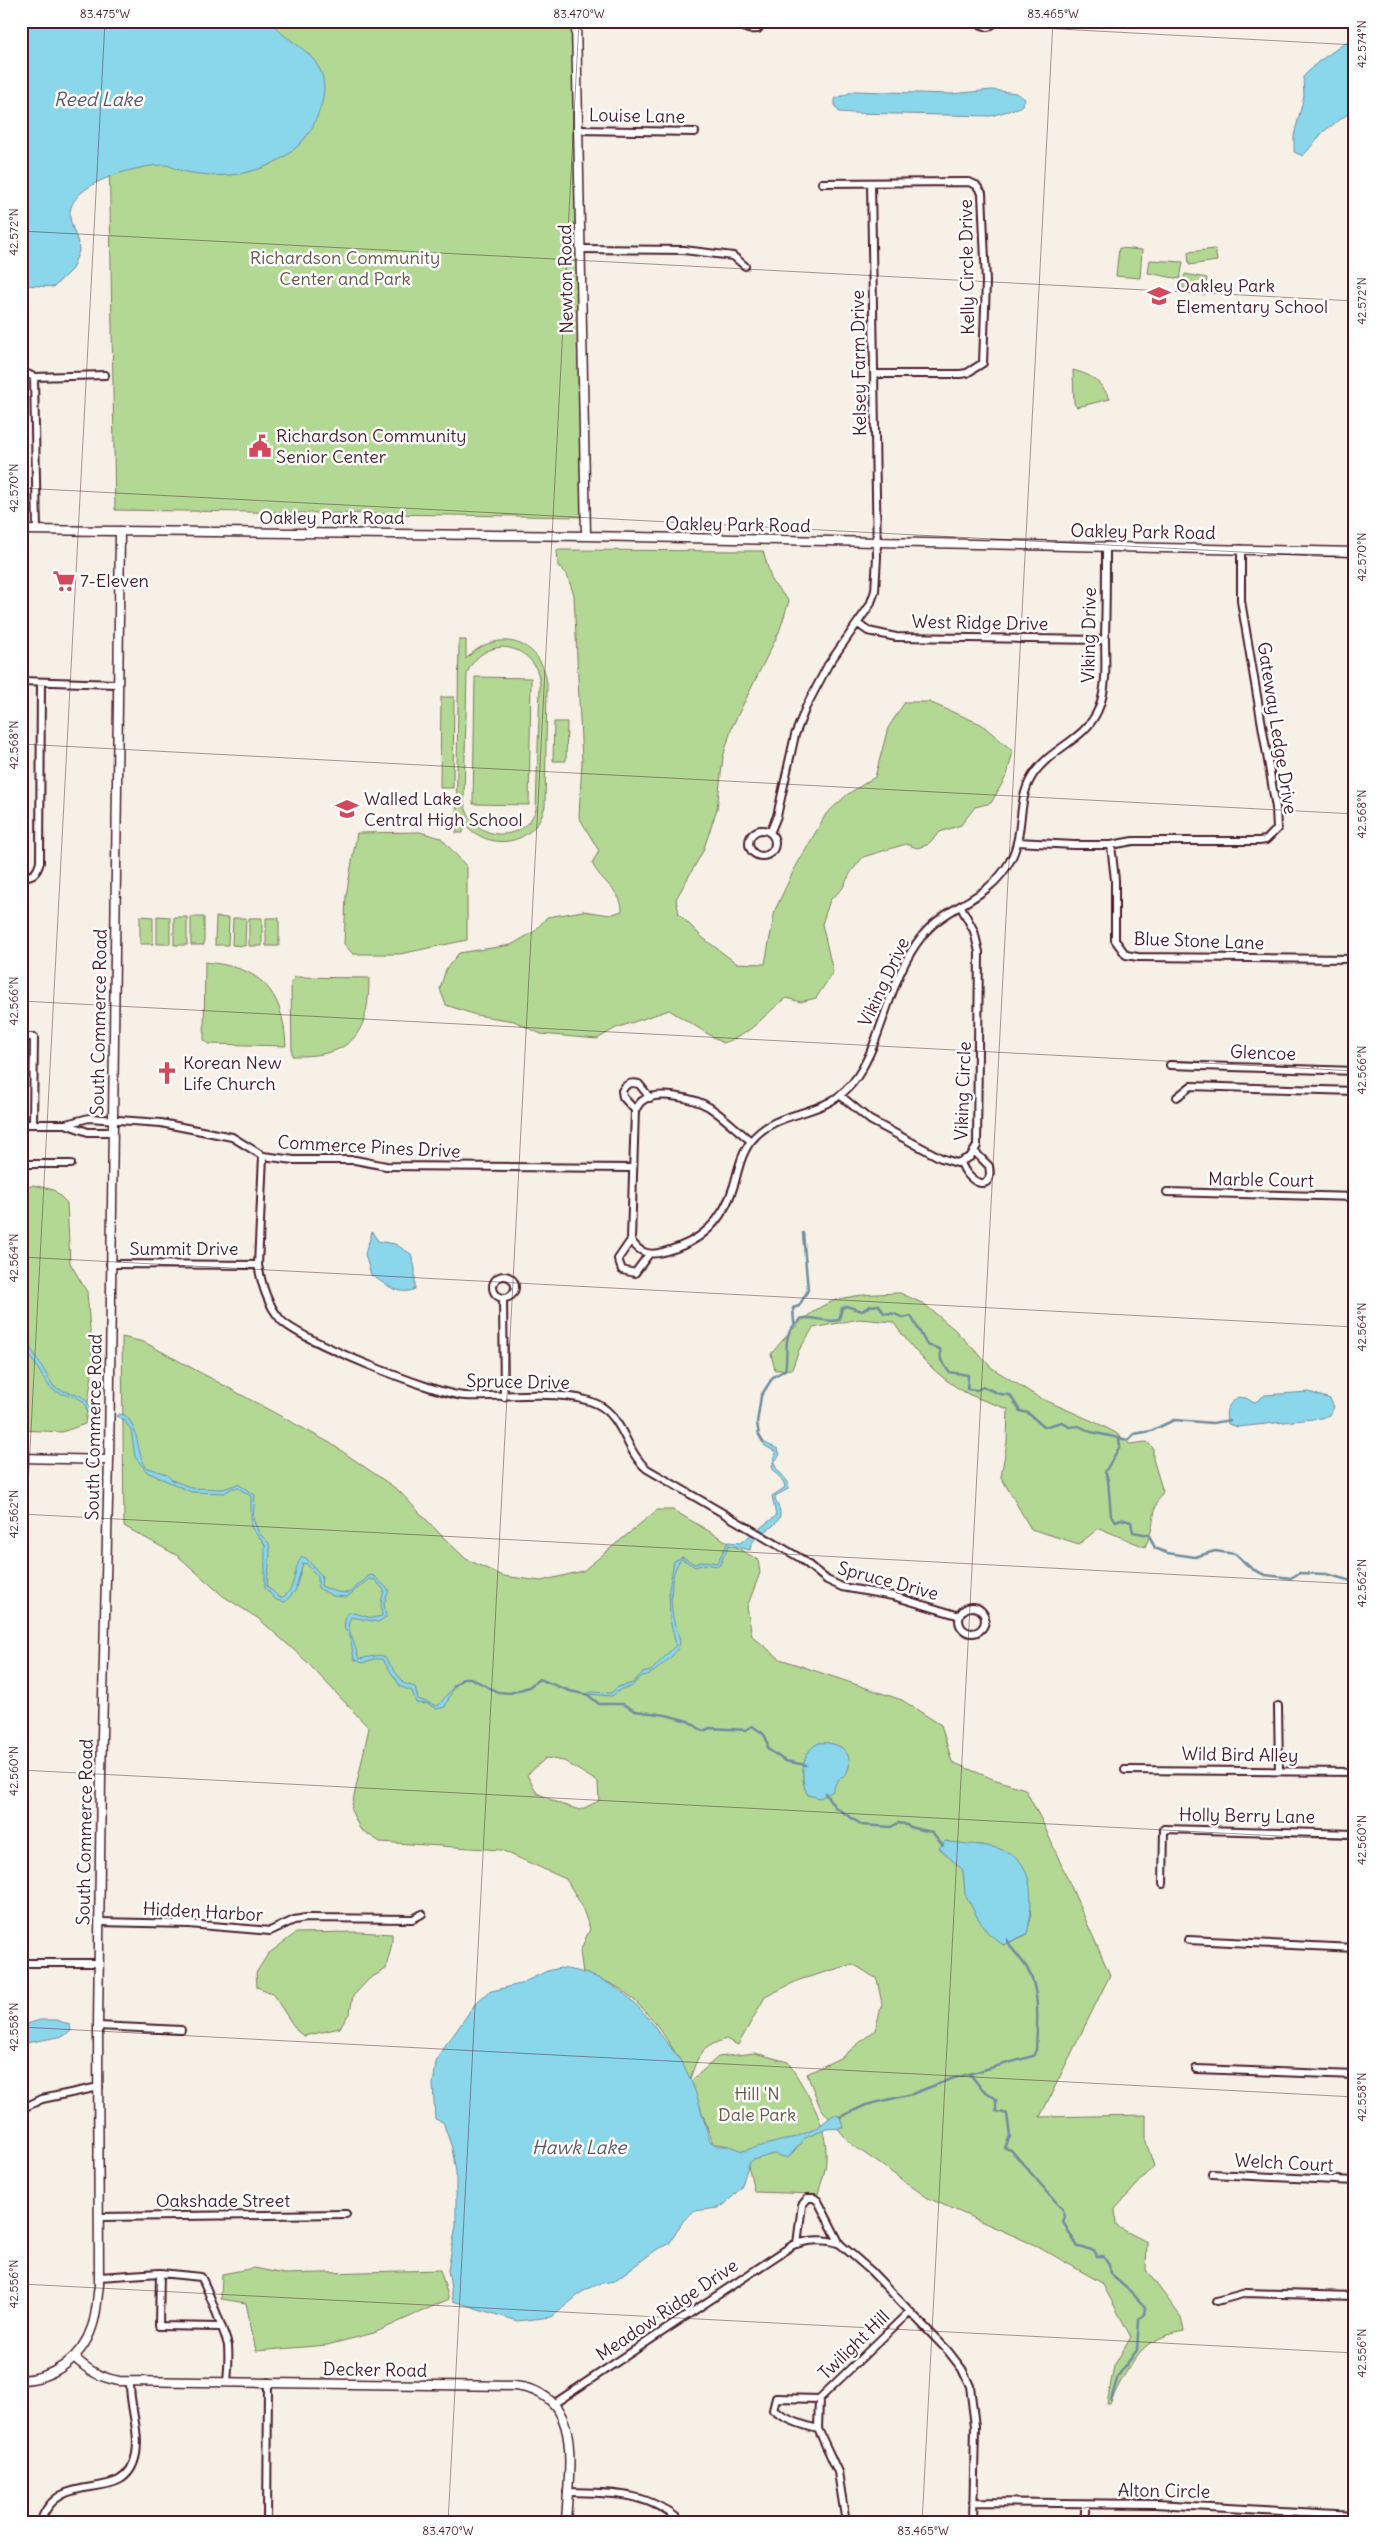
<svg xmlns="http://www.w3.org/2000/svg" width="1376" height="2544" font-family="Delius,sans-serif">
  <style>
    .green { fill: #b3d894; stroke: #7e7c60; fill-rule: evenodd }
    .water { fill: #8ad6ea; stroke: #708d9e }
    .lines { fill: none; stroke-linecap: round; stroke-linejoin: round }
    .stream { stroke: #708d9e; stroke-width: 2.5 }
    .minor-casing { stroke: #4a1f2b; stroke-width: 10 }
    .tertiary-casing { stroke: #4a1f2b; stroke-width: 11 }
    .minor { stroke: #fff; stroke-width: 6 }
    .tertiary { stroke: #fff; stroke-width: 8 }
    .ticks { fill: none; stroke: #4a1f2b; stroke-width: 1; stroke-opacity: 0.45 }
    .labels { text-anchor: middle; stroke-width: 5; stroke-linejoin: round; paint-order: stroke }
    .street-label { font-size: 18px; fill: #4a1f2b; stroke: #fff }
    .park-label { font-size: 18px; fill: #6a564a; stroke: #fff }
    .poi-label { font-size: 18px; fill: #4a1f2b; stroke: #fff; text-anchor: start }
    .water-label { font-size: 19px; font-style: italic; fill: #5d5664; stroke: #fff }
    .neatline { fill: none; stroke: #4a1f2b; stroke-width: 2 }
    .ticks-label { font-size: 12px; text-anchor: middle; fill: #4a1f2b }
  </style>
  <rect width="100%" height="100%" fill="#f6f0e7"/>
  <filter id="ink" filterUnits="userSpaceOnUse"><feTurbulence type="fractalNoise" baseFrequency=".02" numOctaves="2"/><feDisplacementMap in="SourceGraphic" scale="10" xChannelSelector="R" yChannelSelector="G"/><feConvolveMatrix kernelMatrix="1 2 1 2 8 2 1 2 1" color-interpolation-filters="sRGB"/></filter>
  <g filter="url(#ink)">
    <!-- green -->
    <path class="green" d="M107 21H572L584 517 115 510Z
      M1119 248 1142 250 1140 278 1116 276Z
      M1215 249 1217 261 1189 265 1188 252Z
      M1150 260 1183 262 1180 279 1148 273Z
      M1185 274 1207 278 1204 295 1181 291Z
      M1073 370C1092 375 1100 381 1110 399L1077 407 1074 404Z
      M557 550 763 551 772 582 789 601 779 632 732 727 723 757 717 809 703 851 676 899 679 914 703 938 736 963 765 964 775 910 794 870 826 814 848 794 875 777 888 728 905 702H929L981 724 1013 751 1007 775 991 803 975 807 961 825 940 832 927 845 917 848 906 844 863 857 851 872 842 889 830 900 822 924 833 972 816 998 800 1002 787 998C763 1014 752 1035 723 1043L669 1010 616 1028 597 1039 541 1034 514 1021 476 1015 446 1005 440 989 446 969 459 953 511 945 535 931 547 917 583 911 610 915 622 911C623 892 600 881 592 863L599 851 579 817 582 761 574 595 567 575 558 566Z
      M459 640H466V659C496 626 544 640 547 685L545 806C535 846 489 853 464 823L463 833H456ZM503 647C525 649 539 664 540 685L536 810C520 848 466 839 464 798L467 673C474 657 486 648 503 647Z
      M475 677 531 678 529 805 473 804Z
      M441 697H454L453 788H440Z
      M554 722H567L566 761H553Z
      M420 832 441 838 467 867V940L400 954H353L344 944 346 896 357 833Z
      M140 916 153 917V944H140Z
      M157 916 170 917V944H157Z
      M174 917H187V945H174Z
      M191 917H204V945H191Z
      M216 917 229 918 228 945H215Z
      M233 918H246L245 946 232 945Z
      M249 918H262V946H249Z
      M266 918H279V946H266Z
      M205 962C260 967 283 989 286 1046L209 1044 204 1040Z
      M295 977 369 978C369 1036 351 1057 292 1056L291 983Z
      M33 1185 54 1190 67 1203 70 1263 87 1292 93 1367 85 1424 62 1432 21 1430V1191Z
      M900 1293 924 1304 954 1329 992 1368 1038 1397 1099 1424 1116 1433 1130 1444 1147 1442 1153 1448V1459L1163 1492C1153 1504 1155 1517 1151 1531 1150 1536 1147 1542 1145 1547L1099 1528 1079 1544 1031 1529 1001 1477 1007 1442 1008 1409C995 1404 981 1400 968 1394 936 1377 914 1351 893 1322L859 1319 813 1328 799 1350 792 1369 775 1370 771 1354C786 1336 804 1315 826 1304 848 1294 876 1294 900 1293Z
      M122 1337 144 1342 330 1443 398 1490 441 1535 466 1559 503 1576 541 1581 583 1571 657 1510H673L758 1560 760 1573 747 1607 752 1636 780 1659 902 1700 941 1725 952 1762 993 1779 1025 1789 1042 1821 1110 1975 1040 2117 1146 2115V2142L1154 2166 1115 2209 1116 2226 1147 2242 1146 2270 1181 2317 1184 2331C1172 2333 1154 2339 1145 2347 1132 2359 1117 2387 1110 2404H1107L1114 2366 1131 2337 1102 2283 1037 2246 928 2198 850 2143 820 2107 807 2074 842 2057 875 2030 882 2004 877 1979 853 1964 799 1980 765 1997 738 2045 726 2039C701 2047 698 2055 690 2079 673 2047 652 2012 622 1990 610 1982 596 1978 583 1973L580 1951 590 1929 581 1904 566 1879 501 1850 380 1842 360 1829 351 1810 369 1728 305 1660 259 1619 223 1596 178 1556 124 1526ZM828 1743 841 1747 837 1781 808 1795C801 1783 802 1767 807 1754ZM546 1758 564 1761 598 1782 599 1801 580 1810 560 1804 537 1793 527 1775ZM946 1841 962 1846 983 1845 1028 1879 1031 1918 1026 1935 1003 1945 966 1895 963 1870 955 1861Z
      M358 1932 392 1934C393 1946 388 1956 386 1969L369 1979 353 1996 350 2012 340 2028 304 2036 297 2031 272 1993 257 1987 256 1973 268 1954 296 1933Z
      M755 2053 788 2062C806 2091 828 2123 826 2159 826 2170 821 2183 818 2194L754 2192C748 2163 747 2145 713 2144L691 2081 718 2057Z
      M254 2268 284 2274 440 2270 449 2299 374 2333 327 2345 256 2351 246 2303 221 2299 222 2274Z"/>
    <!-- water -->
    <path class="water" d="M21 21H271C284 41 308 46 319 68 328 84 323 103 316 119 301 159 250 179 209 175 200 174 188 173 179 170 174 169 171 165 165 165 140 165 80 180 71 207 66 222 79 236 79 251L72 269 54 287 25 285 21 283Z
      M1355 36V109L1324 131 1303 156 1294 152V136L1304 96 1303 77 1318 62Z
      M992 90 1016 93 1025 99 1021 107 991 116 853 113 839 112 835 106V99L854 91 951 94Z
      M372 1232 378 1241 395 1244 411 1254 415 1268V1289C399 1297 384 1283 371 1275L365 1254Z
      M21 1313 30 1334V1347L54 1387C77 1398 82 1387 94 1415L87 1412C85 1390 60 1400 49 1386 43 1377 32 1361 28 1351 26 1346 28 1340 27 1335 24 1327 21 1322 21 1313Z
      M1309 1392 1330 1399 1334 1407 1330 1415 1322 1418 1238 1427 1228 1424C1224 1410 1227 1406 1238 1397L1246 1398 1254 1403 1265 1395Z
      M119 1414 125 1415C140 1430 135 1449 146 1467L166 1474 172 1480 192 1488 223 1489 238 1484 255 1495 253 1519 259 1533 269 1543 270 1553 267 1586 280 1598C297 1593 292 1568 302 1557L306 1558 322 1576 321 1586 337 1592 349 1593 370 1575 374 1576 389 1590 384 1603 386 1617 378 1622 351 1617 348 1625 359 1659 380 1655 385 1657 403 1683 415 1687 418 1699 438 1706 454 1686 445 1707 437 1709 428 1704 416 1703 412 1691 401 1687 382 1659H373L363 1663 354 1659 350 1636 344 1628 346 1615 350 1612 372 1618 382 1616 381 1603 384 1590 375 1580 369 1579 347 1597 333 1596 318 1588V1577L307 1564 303 1563 295 1591 285 1602 276 1600 265 1588V1545L251 1527V1496L238 1488H232L225 1493 191 1492 147 1472 135 1457 131 1430 124 1420 116 1416Z
      M763 1442 778 1449 780 1455 774 1462 776 1468 788 1482V1489L775 1496C775 1502 781 1508 780 1515 777 1531 751 1533 750 1550L729 1545 719 1566 705 1564 695 1567 682 1559C669 1567 670 1608 674 1622 676 1630 683 1640 678 1648 675 1654 667 1661 662 1665 655 1671 651 1675 642 1676L631 1687 621 1689 612 1696 586 1694 592 1692 611 1693 618 1687 633 1683 642 1673 651 1671 676 1645 670 1620 669 1589 674 1561 683 1557 694 1564 706 1561 717 1563 728 1542 740 1543 776 1516 772 1496 784 1488 785 1485C773 1464 768 1479 776 1452L765 1446Z
      M819 1743C835 1741 855 1750 848 1770 846 1776 841 1777 837 1781 835 1784 834 1789 832 1792L820 1798 808 1795C799 1781 801 1750 819 1743Z
      M945 1841C965 1845 986 1843 1006 1851 1036 1862 1033 1910 1027 1934L1003 1945 987 1932 976 1915 965 1894 963 1870 939 1848Z
      M560 1968C608 1974 634 1997 661 2035 673 2050 685 2065 692 2083 700 2102 704 2123 710 2141L718 2146H730L742 2151 796 2137 817 2128 833 2115 840 2116 843 2128 827 2129 805 2138 788 2158 774 2154 753 2160 749 2163 741 2188 725 2204 718 2208 694 2211 683 2221 669 2244 656 2250 614 2281 597 2284 582 2292 552 2317 517 2321 453 2301 448 2270 456 2225V2172L452 2148 443 2122 435 2119 433 2085 436 2062 445 2044 452 2037 475 2004 488 1992 520 1984 547 1971Z
      M40 2020H57L70 2025 71 2031 64 2036 21 2044V2026Z"/>
    <g class="lines">
      <!-- stream -->
      <path class="stream" d="M794 1323 793 1308 799 1306 808 1290 803 1233
        M1119 1440 1120 1446 1105 1472 1108 1480 1111 1516 1116 1521 1121 1519 1131 1522 1133 1532 1149 1535 1155 1548 1167 1553 1195 1557 1215 1551 1235 1554 1252 1569 1265 1575 1291 1578 1299 1573 1326 1574 1355 1582
        M763 1442 759 1435 757 1423 761 1396 773 1377 785 1370C789 1352 781 1334 798 1322 802 1319 799 1318 804 1318 816 1317 826 1323 839 1320L842 1308 846 1306 862 1311 870 1306 879 1305 884 1313 895 1314 903 1318 911 1316 927 1345 940 1349 941 1360 949 1372 968 1375 967 1389 977 1390 983 1387 1000 1394 1010 1395 1020 1411 1028 1413 1044 1427 1062 1422 1069 1427 1079 1426 1091 1432 1128 1440 1134 1434 1151 1431 1174 1420 1213 1423 1230 1420
        M454 1686 464 1678H470L498 1692 510 1693 529 1687 539 1679 570 1691 588 1695 599 1704H623L635 1711 666 1715 688 1721 703 1731 710 1728 746 1730 752 1726C764 1734 767 1734 768 1749L785 1761 806 1765
        M825 1793 835 1807 862 1825 891 1827 898 1823 904 1824 913 1828 932 1832 943 1845
        M970 2074 981 2088 996 2099V2111L1007 2114 1010 2136 1005 2148 1011 2150 1063 2210 1065 2217 1063 2222 1078 2247 1094 2250 1097 2256H1103L1109 2265 1110 2274 1131 2292 1145 2307 1144 2314 1139 2320 1137 2350 1118 2376 1111 2400
        M840 2117 866 2105 912 2094 951 2079 1033 2056 1036 2050C1037 2023 1041 1992 1027 1968 1021 1958 1012 1951 1007 1939"/>
      <defs>
        <path id="minor" d="M740 21C744 30 749 30 758 29L763 21
          M977 21 979 24 988 27 998 21
          M1136 21H1141
          M578 130 695 132
          M822 183 969 182 976 185 982 193 986 282 983 363 967 373 960 374H875
          M581 249 684 250 733 256 745 266
          M21 371 34 377 105 375
          M34 377 37 530
          M858 624 868 631 896 637 1105 640
          M21 681 117 684
          M749 843a13 13 0 1 1 26 0a13 13 0 1 1-26 0Z
          M770 833 777 816 795 735 806 707 828 665 870 605 875 591 877 557 871 183
          M1017 842 1074 845H1111L1133 841H1259L1266 840 1277 829 1276 808 1241 601V549
          M1111 845 1115 880V940L1126 955 1138 957 1355 959
          M21 877C33 876 37 874 40 862L41 682
          M21 1037H34L33 1124
          M1170 1065 1355 1071
          M841 1096 870 1120 941 1158 957 1163 970 1157 977 1146 979 952 974 931 961 907
          M1177 1097 1191 1086 1355 1091
          M635 1110 623 1097 622 1091C626 1083 631 1082 639 1084L650 1098
          M21 1124H66L89 1118 161 1123 232 1137 263 1156 294 1160H355L386 1166 632 1168
          M68 1125 88 1132H113
          M751 1141C737 1130 724 1117 709 1107 694 1098 657 1090 642 1101 639 1103 637 1108 635 1110L631 1240C639 1253 649 1256 663 1252 700 1243 723 1222 734 1185 738 1171 741 1154 751 1141 780 1105 826 1122 857 1077 885 1034 889 977 922 936 947 904 989 901 1010 861 1026 833 1015 798 1035 772 1053 747 1085 740 1098 710 1108 687 1105 660 1105 636 1106 606 1106 576 1106 546
          M263 1156 258 1265C262 1285 267 1304 281 1320 299 1340 437 1395 465 1396 504 1398 563 1388 597 1404 624 1417 625 1451 647 1469L800 1558 827 1580 842 1587 893 1596 960 1616
          M961 1162C968 1185 995 1193 989 1166L975 1152
          M21 1164H71
          M1167 1192 1355 1197
          M631 1240 618 1259 622 1270 635 1273 649 1254
          M110 1264 258 1265
          M493 1287a11 11 0 1 1 22 0a11 11 0 1 1-22 0Z
          M503 1298 504 1397
          M959 1620a13 13 0 1 1 26 0a13 13 0 1 1-26 0Z
          M1278 1706 1279 1771
          M1125 1770 1355 1772
          M1163 1884 1164 1829 1355 1834
          M99 1922 189 1924 270 1931 294 1920 306 1918 413 1919 422 1914
          M1188 1940 1355 1948
          M21 1963H99
          M98 2026 181 2030
          M1196 2069 1355 2075
          M21 2109 42 2099 99 2087
          M1212 2174 1355 2181
          M100 2217 346 2214
          M797 2244 802 2205 808 2198H814L818 2201 840 2244 871 2271 948 2351 962 2369 970 2386 975 2426 973 2523
          M160 2273 159 2326 220 2327
          M99 2277 160 2273 201 2277C204 2280 227 2339 228 2346 229 2358 228 2371 227 2382
          M1217 2301 1246 2293 1355 2296
          M819 2399 818 2429 838 2472 846 2523
          M555 2403 793 2245C808 2240 824 2238 840 2244
          M818 2429C802 2425 786 2420 773 2410L776 2398 819 2399 909 2312
          M567 2492C613 2493 647 2491 683 2523
          M973 2502 1155 2504 1355 2515
          M1085 2505V2523
          M40 2523C59 2464 126 2509 136 2454 140 2430 129 2405 130 2381
          M267 2523 268 2382"/>
        <path id="tertiary" d="M576 21 586 536
          M21 530 586 536 1355 552
          M21 1458 109 1460
          M74 2357C89 2371 99 2377 119 2381L515 2386C586 2394 568 2470 566 2523
          M21 2380C53 2379 82 2358 92 2327 97 2314 97 2298 99 2285L98 2026 101 1775 109 1460 120 531"/>
      </defs>
      <!-- minor casing -->
      <use href="#minor" class="minor-casing"/>
      <!-- tertiary casing -->
      <use href="#tertiary" class="tertiary-casing"/>
      <!-- minor -->
      <use href="#minor" class="minor"/>
      <!-- tertiary -->
      <use href="#tertiary" class="tertiary"/>
    </g>
  </g>
  <!-- ticks -->
  <path class="ticks" d="M911 21 1355 45M21 231 1355 301M21 488 1355 558M21 744 1355 814M21 1001 1355 1071M21 1257 1355 1327M21 1514 1355 1584M21 1621 105 21M21 1770 1355 1840M21 2027 1355 2097M21 2284 1355 2353M448 2523 579 21M922 2523 1053 21"/>
  <!-- icons -->
  <defs>
    <symbol id="school-bare" viewBox="-9 -9 18 18"><path d="M0-5L7-2L0 1L-7-2ZM-4 1L0 2.5L4 1V4Q0 6-4 4Z" fill="#d1495b" stroke="#fff" stroke-width="2.5" paint-order="stroke"/></symbol>
    <symbol id="civic-bare" viewBox="-9 -9 18 18"><path d="M-.6-6.5H3V-4.5H.6V-3L4-1V1h2V6H-6V1h2V-1L-.6-3ZM-1.2 2.5V6h2.4V2.5Z" fill="#d1495b" stroke="#fff" stroke-width="2.5" paint-order="stroke"/></symbol>
    <symbol id="supermarket-bare" viewBox="-9 -9 18 18"><path d="M-6-5.5h2.5l.6 2H6L4.5 2H-2.5L-4.4-4H-6ZM-1.5 3.2a1.3 1.3 0 1 0 .1 0ZM3 3.2a1.3 1.3 0 1 0 .1 0Z" fill="#d1495b" stroke="#fff" stroke-width="2.5" paint-order="stroke"/></symbol>
    <symbol id="church-bare" viewBox="-9 -9 18 18"><path d="M-1.2-6h2.4v3.5h3.3v2.4h-3.3V6h-2.4V-.1h-3.3v-2.4h3.3Z" fill="#d1495b" stroke="#fff" stroke-width="2.5" paint-order="stroke"/></symbol>
  </defs>
  <g fill-rule="evenodd">
    <use href="#school-bare" x="1143" y="280" width="32" height="32"/>
    <use href="#civic-bare" x="244" y="430" width="32" height="32"/>
    <use href="#supermarket-bare" x="48" y="565" width="32" height="32"/>
    <use href="#school-bare" x="331" y="793" width="32" height="32"/>
    <use href="#church-bare" x="151" y="1057" width="32" height="32"/>
  </g>
  <g class="labels">
    <!-- street labels -->
    <g class="street-label">
      <text transform="translate(637 116) rotate(1)" y="6">Louise Lane</text>
      <text transform="translate(967 267) rotate(-91)" y="6">Kelly Circle Drive</text>
      <text transform="translate(566 279) rotate(-91)" y="6">Newton Road</text>
      <text transform="translate(859 363) rotate(-91)" y="6">Kelsey Farm Drive</text>
      <text x="332" y="524">Oakley Park Road</text>
      <text transform="translate(738 525) rotate(1)" y="6">Oakley Park Road</text>
      <text transform="translate(1143 532) rotate(1)" y="6">Oakley Park Road</text>
      <text transform="translate(980 623) rotate(1)" y="6">West Ridge Drive</text>
      <text transform="translate(1089 635) rotate(-89)" y="6">Viking Drive</text>
      <text transform="translate(1277 728) rotate(81)" y="6">Gateway Ledge Drive</text>
      <text transform="translate(1199 941) rotate(2)" y="6">Blue Stone Lane</text>
      <text transform="translate(884 982) rotate(-65)" y="6">Viking Drive</text>
      <text transform="translate(99 1022) rotate(-89)" y="6">South Commerce Road</text>
      <text transform="translate(1263 1053) rotate(2)" y="6">Glencoe</text>
      <text transform="translate(963 1091) rotate(-88)" y="6">Viking Circle</text>
      <text transform="translate(369 1147) rotate(3)" y="6">Commerce Pines Drive</text>
      <text transform="translate(1261 1180) rotate(1)" y="6">Marble Court</text>
      <text x="184" y="1255">Summit Drive</text>
      <text transform="translate(518 1382) rotate(1)" y="6">Spruce Drive</text>
      <text transform="translate(94 1427) rotate(-89)" y="6">South Commerce Road</text>
      <text transform="translate(888 1581) rotate(15)" y="6">Spruce Drive</text>
      <text transform="translate(1240 1755) rotate(1)" y="6">Wild Bird Alley</text>
      <text transform="translate(1247 1816) rotate(1)" y="6">Holly Berry Lane</text>
      <text transform="translate(85 1832) rotate(-89)" y="6">South Commerce Road</text>
      <text transform="translate(203 1912) rotate(3)" y="6">Hidden Harbor</text>
      <text transform="translate(1284 2163) rotate(3)" y="6">Welch Court</text>
      <text x="223" y="2207">Oakshade Street</text>
      <text transform="translate(667 2310) rotate(-34)" y="6">Meadow Ridge Drive</text>
      <text transform="translate(854 2345) rotate(-44)" y="6">Twilight Hill</text>
      <text transform="translate(375 2370) rotate(1)" y="6">Decker Road</text>
      <text transform="translate(1164 2491) rotate(1)" y="6">Alton Circle</text>
    </g>
    <!-- park labels -->
    <g class="park-label">
      <text x="345" y="264">Richardson Community<tspan x="345" dy="21">Center and Park</tspan></text>
      <text x="757" y="2100">Hill 'N<tspan x="757" dy="21">Dale Park</tspan></text>
    </g>
    <!-- poi labels -->
    <g class="poi-label">
      <text x="1176" y="292">Oakley Park<tspan x="1176" dy="21">Elementary School</tspan></text>
      <text x="276" y="442">Richardson Community<tspan x="276" dy="21">Senior Center</tspan></text>
      <text x="80" y="587">7-Eleven</text>
      <text x="364" y="805">Walled Lake<tspan x="364" dy="21">Central High School</tspan></text>
      <text x="183" y="1069">Korean New<tspan x="183" dy="21">Life Church</tspan></text>
    </g>
    <!-- water labels -->
    <g class="water-label">
      <text x="98" y="106">Reed Lake</text>
      <text x="579" y="2154">Hawk Lake</text>
    </g>
  </g>
  <!-- margin -->
  <rect width="1376" height="2544" fill="none" stroke="#fff" stroke-width="55"/>
  <rect x="28" y="28" width="1320" height="2488" class="neatline"/>
  <g class="ticks-label">
    <text x="105" y="18">83.475°W</text>
    <text x="579" y="18">83.470°W</text>
    <text x="1053" y="18">83.465°W</text>
    <text transform="translate(1362 44) rotate(-90)" y="4">42.574°N</text>
    <text transform="translate(14 232) rotate(-90)" y="4">42.572°N</text>
    <text transform="translate(1362 301) rotate(-90)" y="4">42.572°N</text>
    <text transform="translate(14 488) rotate(-90)" y="4">42.570°N</text>
    <text transform="translate(1362 557) rotate(-90)" y="4">42.570°N</text>
    <text transform="translate(14 745) rotate(-90)" y="4">42.568°N</text>
    <text transform="translate(1362 814) rotate(-90)" y="4">42.568°N</text>
    <text transform="translate(14 1001) rotate(-90)" y="4">42.566°N</text>
    <text transform="translate(1362 1070) rotate(-90)" y="4">42.566°N</text>
    <text transform="translate(14 1258) rotate(-90)" y="4">42.564°N</text>
    <text transform="translate(1362 1327) rotate(-90)" y="4">42.564°N</text>
    <text transform="translate(14 1514) rotate(-90)" y="4">42.562°N</text>
    <text transform="translate(1362 1583) rotate(-90)" y="4">42.562°N</text>
    <text transform="translate(14 1771) rotate(-90)" y="4">42.560°N</text>
    <text transform="translate(1362 1840) rotate(-90)" y="4">42.560°N</text>
    <text transform="translate(14 2027) rotate(-90)" y="4">42.558°N</text>
    <text transform="translate(1362 2097) rotate(-90)" y="4">42.558°N</text>
    <text transform="translate(14 2284) rotate(-90)" y="4">42.556°N</text>
    <text transform="translate(1362 2353) rotate(-90)" y="4">42.556°N</text>
    <text x="448" y="2535">83.470°W</text>
    <text x="923" y="2535">83.465°W</text>
  </g>
</svg>
